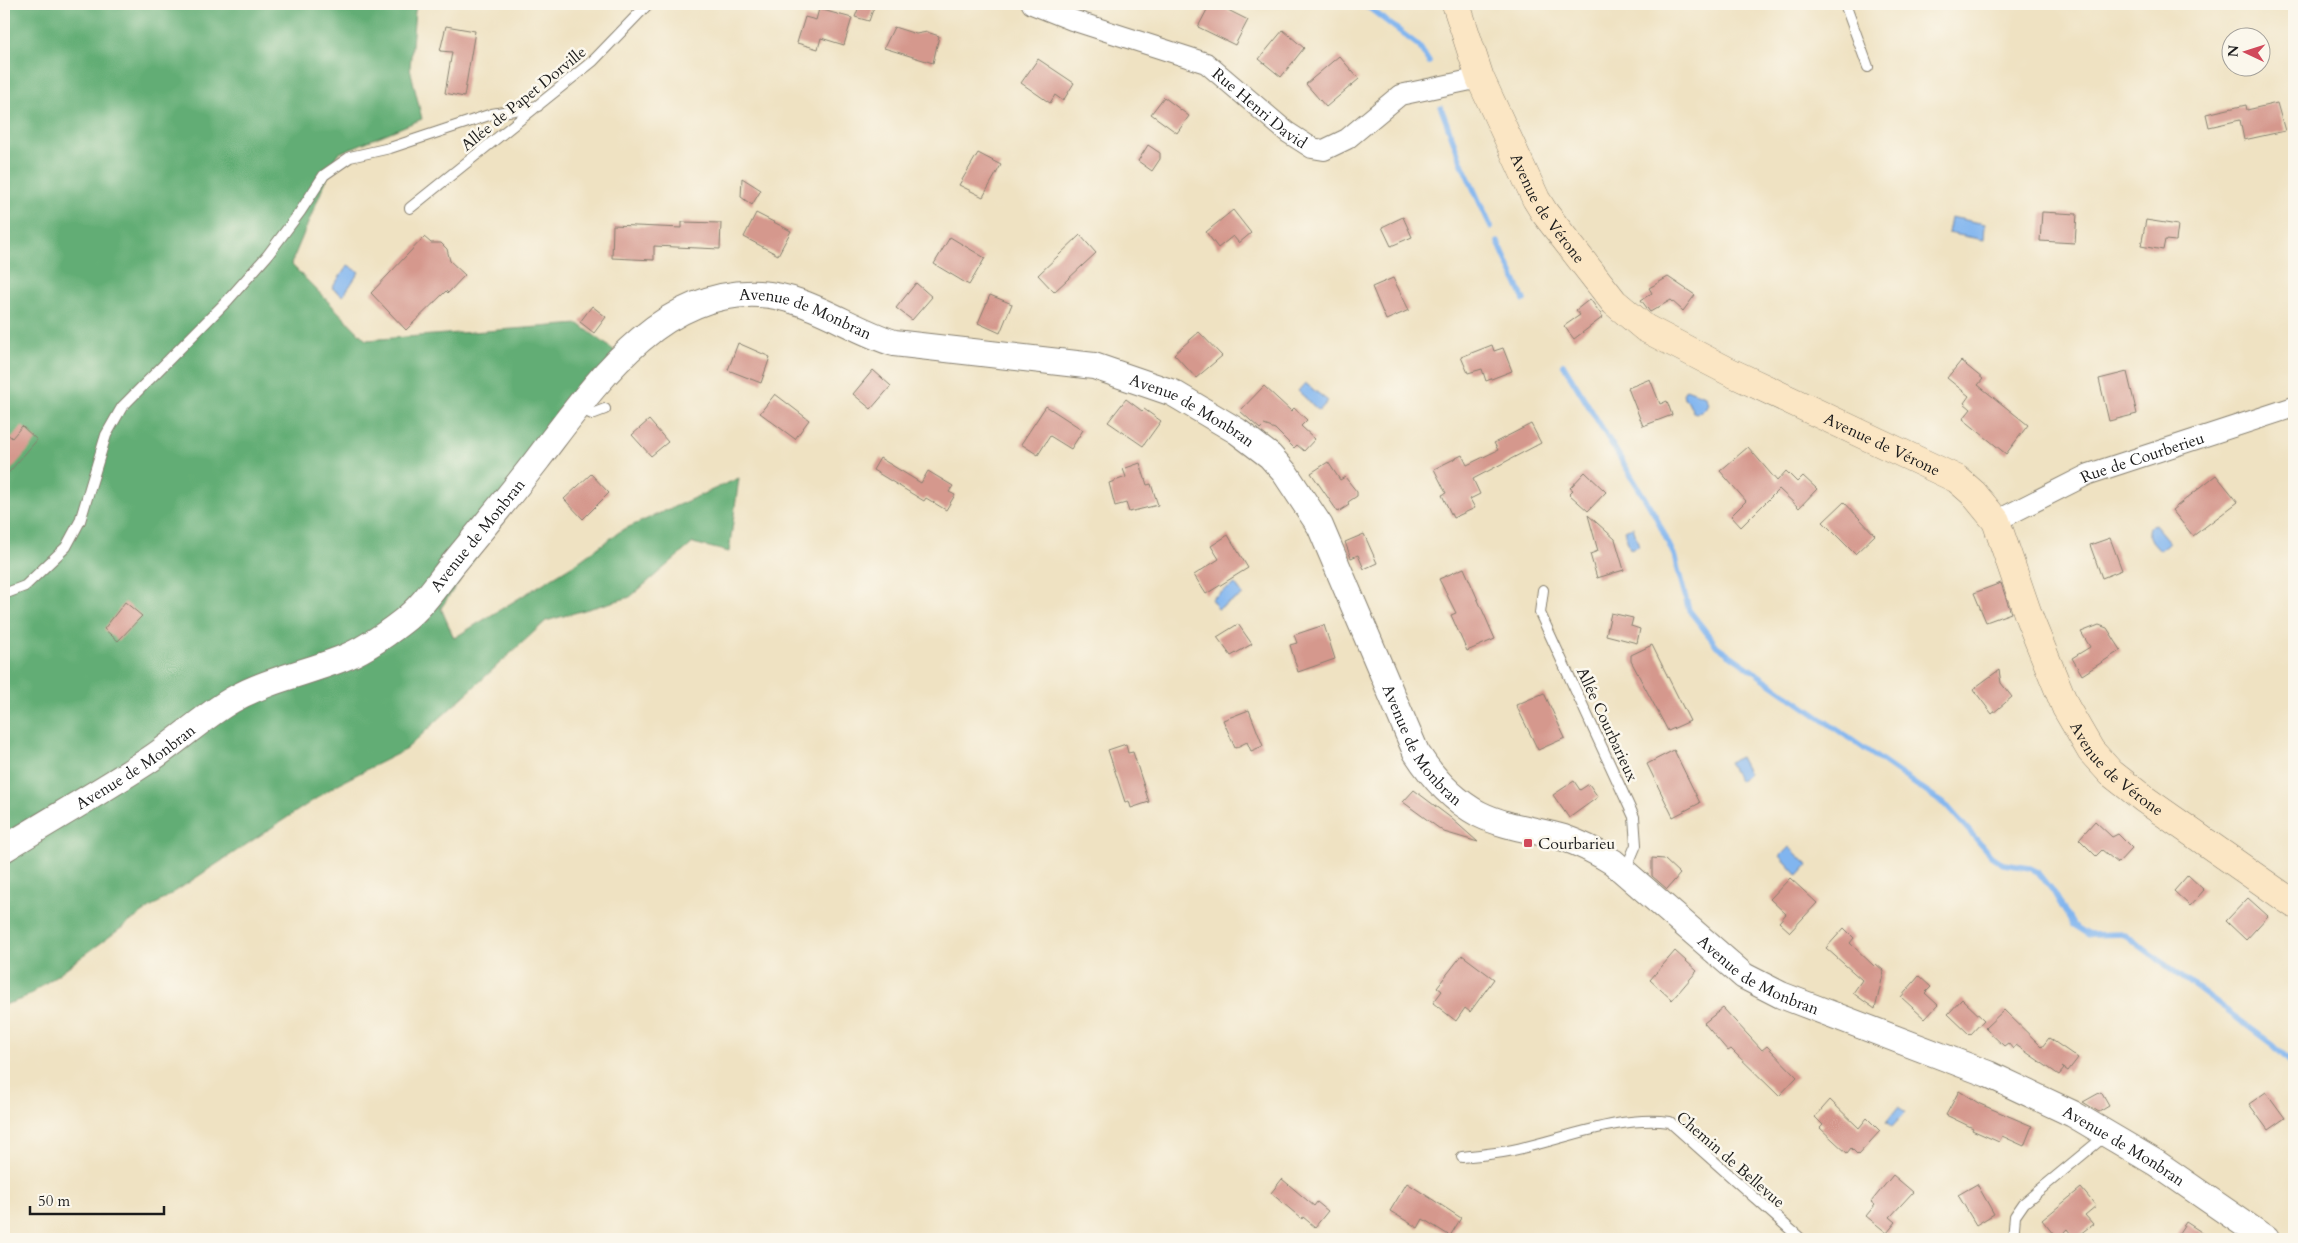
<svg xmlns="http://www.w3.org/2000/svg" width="2298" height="1243" font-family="Cardo,serif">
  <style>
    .forest { fill: #62ad75; stroke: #3f6448 }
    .water { fill: #81b5ef; stroke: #4e6886 }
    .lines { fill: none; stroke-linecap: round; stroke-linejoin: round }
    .stream { stroke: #81b5ef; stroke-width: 5.5 }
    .building { fill: #d5988d }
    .service-casing { stroke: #867f6f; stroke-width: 12 }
    .minor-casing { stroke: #867f6f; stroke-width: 22 }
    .tertiary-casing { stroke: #867f6f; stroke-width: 28 }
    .secondary-casing { stroke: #867f6f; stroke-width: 29 }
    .service { stroke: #fff; stroke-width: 10 }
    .minor { stroke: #fff; stroke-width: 20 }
    .tertiary { stroke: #fff; stroke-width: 26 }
    .secondary { stroke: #fbe6c4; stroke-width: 28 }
    .poi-dot { fill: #d1495b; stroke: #fbf7ec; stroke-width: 2 }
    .labels { text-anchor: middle; stroke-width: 5; stroke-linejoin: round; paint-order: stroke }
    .street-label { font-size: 16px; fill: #1c1c1c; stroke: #fbf7ec }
    .poi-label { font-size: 16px; fill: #1c1c1c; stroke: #fbf7ec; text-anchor: start }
  </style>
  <rect width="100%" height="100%" fill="#fbf7ec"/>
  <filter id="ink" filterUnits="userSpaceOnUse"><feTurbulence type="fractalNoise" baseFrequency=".02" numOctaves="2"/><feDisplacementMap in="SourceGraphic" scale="10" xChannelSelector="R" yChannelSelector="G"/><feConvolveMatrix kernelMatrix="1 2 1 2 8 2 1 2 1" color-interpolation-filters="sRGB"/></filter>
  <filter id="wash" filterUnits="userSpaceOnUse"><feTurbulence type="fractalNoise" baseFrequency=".0096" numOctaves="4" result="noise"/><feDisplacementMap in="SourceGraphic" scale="20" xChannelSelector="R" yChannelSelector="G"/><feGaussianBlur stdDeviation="1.12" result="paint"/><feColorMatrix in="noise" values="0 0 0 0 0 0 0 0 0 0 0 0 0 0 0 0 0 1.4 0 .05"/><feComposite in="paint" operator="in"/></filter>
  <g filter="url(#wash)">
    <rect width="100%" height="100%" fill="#efe2c2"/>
    <!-- forest -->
    <path class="forest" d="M6 4H418L415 11 410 68 422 119 337 154 291 264 366 340 579 324 615 351 441 608 454 638 578 562 622 530 739 478 729 552 693 543 630 597 546 621 405 750 338 784 138 916 25 998 4 1005V39L8 34 10 9Z"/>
    <!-- water -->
    <path class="water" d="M1951 217 1985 224 1984 240 1948 233Z
      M348 265 359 272 343 296 332 288Z
      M1305 383 1328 401 1319 411 1298 391Z
      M1686 389 1705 396 1708 403 1705 409 1697 413 1693 412 1688 401 1684 399 1683 394Z
      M2155 525 2170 543 2160 550 2152 541 2148 532 2149 527Z
      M1633 527 1639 546 1630 549 1624 530Z
      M1235 584 1243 595 1218 609 1211 599Z
      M1740 757 1749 774 1739 781 1729 762Z
      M1789 847 1808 865 1798 876 1780 856Z
      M1898 1107 1906 1112 1892 1127 1886 1122Z"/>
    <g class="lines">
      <!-- stream -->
      <path class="stream" d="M1364 4 1419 46 1429 62
        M1441 108 1462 164 1491 227
        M1498 242 1524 300
        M1563 364 1655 515 1674 555 1689 610 1717 646 1948 807 1991 856 2003 864 2030 868 2038 872 2053 891 2073 925 2089 935 2124 934 2273 1045 2294 1066"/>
    </g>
    <g id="blocks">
      <!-- building -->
      <path class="building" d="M860 4H875L869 21 855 17Z
        M1210 4H1216L1248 20 1235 45 1198 27Z
        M819 9 852 18 844 45 821 38 818 49 797 43 805 17 816 20Z
        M446 26 475 31 464 97 445 93 452 52 440 51Z
        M894 27 916 34 927 32 939 36 933 63 884 48Z
        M1283 30 1304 48 1281 77 1259 59Z
        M1339 56 1359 79 1326 107 1306 84Z
        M1038 59 1074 83 1063 101 1055 95 1050 103 1021 83Z
        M1164 97 1189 116 1177 133 1151 114Z
        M2277 103 2285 131 2244 140 2240 120 2209 127 2206 114 2246 105 2247 110Z
        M1148 145 1160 153V159L1152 171 1138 161Z
        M978 153 1001 165 983 197 959 185Z
        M742 178 761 190 752 205 741 197Z
        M1233 210 1251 233 1239 243 1233 236 1218 248 1206 232Z
        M2042 212 2077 214 2075 243 2040 241Z
        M756 213 791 231 778 255 744 237Z
        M1403 217 1412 237 1391 246 1382 227Z
        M2146 220 2178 225 2176 241 2165 240 2163 250 2141 246Z
        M682 222 721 223 720 249 654 246V260L612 258 613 225 682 228Z
        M1080 235 1096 253 1054 292 1038 275Z
        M424 237 431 243H441L447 249 450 261 465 275 448 293 446 291 406 330 371 293Z
        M950 237 985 258 969 285 934 264Z
        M1668 277 1695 295 1683 311 1671 300 1650 312 1641 300 1652 293 1649 288Z
        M1393 278 1409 310 1386 320 1372 287Z
        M916 283 932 297 912 320 896 308Z
        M990 295 1012 304 1000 333 978 323Z
        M1590 299 1603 317 1574 339 1564 326 1580 315 1576 310Z
        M592 306 606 317 594 333 580 322Z
        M1199 332 1222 356 1196 378 1174 354Z
        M738 343 770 357 761 383 728 370Z
        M1492 345 1494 351 1503 348 1512 371 1486 381 1482 369 1468 373 1461 357Z
        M1961 361 1983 379 1978 385 2028 425 2006 454 1963 419 1971 409 1964 403 1969 396 1947 378Z
        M873 370 891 386 871 409 853 394Z
        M2127 372 2137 414 2109 421 2099 379Z
        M1650 379 1660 404 1667 401 1672 415 1643 426 1628 388Z
        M1264 386 1291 411 1294 408 1307 420 1301 426 1315 439 1304 451 1297 445 1294 448 1275 429 1264 425 1260 429 1240 411Z
        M775 394 809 420 795 439 760 413Z
        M1126 399 1142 411 1144 409 1161 421 1143 446 1108 422Z
        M1046 406 1083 430 1071 449 1050 436 1038 455 1021 444Z
        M649 420 668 442 651 456 632 435Z
        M1531 424 1541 443 1473 479 1480 494 1470 499 1475 508 1453 518 1442 495 1446 493 1434 469 1462 455 1467 465 1498 450 1494 443Z
        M22 426 37 440 4 478V431L12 438Z
        M1748 447 1777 481 1786 471 1797 482 1803 476 1817 489 1799 508 1779 489 1741 527 1731 516 1746 501 1720 471Z
        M880 458 921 483 928 471 953 486 949 492 955 495 946 510 926 498 924 501 873 470Z
        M1328 462 1340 480 1345 477 1357 492V496L1348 502 1349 505 1338 512 1311 473Z
        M1140 463 1147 485 1151 484 1158 505 1129 512 1126 503 1115 506 1109 483 1126 477 1123 469Z
        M1585 472 1606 492 1588 511 1569 494 1573 490 1570 488Z
        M591 474 609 493 583 519 564 499Z
        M2216 475 2238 502 2193 536 2172 510Z
        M1844 502 1875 535 1855 554 1823 522Z
        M1588 515 1615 539 1624 570 1597 578 1590 554 1598 551Z
        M1364 534 1377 563 1364 569 1358 555 1351 558 1345 542Z
        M1228 535 1248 568 1206 594 1194 575 1219 559 1211 546Z
        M2110 538 2122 570 2102 578 2090 545Z
        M1464 568 1495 639 1467 651 1451 615 1456 613 1439 579Z
        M2001 583 2011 613 1986 622 1974 593Z
        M125 602 142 616 118 641 104 629Z
        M1611 613 1633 618 1631 626 1640 629 1637 643 1606 635Z
        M1238 624 1252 644 1231 656 1217 637Z
        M1324 625 1335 659 1298 672 1290 645 1297 643 1294 635Z
        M2099 625 2107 628 2121 650 2082 675 2072 658 2090 647 2081 632Z
        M1652 645 1690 721 1668 731 1631 661V655Z
        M1999 670 2001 683 2012 697 1992 714 1973 689Z
        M1544 693 1565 738 1538 750 1516 705Z
        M1249 710 1263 746 1251 751 1247 742 1235 748 1223 720Z
        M1126 744 1128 753 1133 752 1149 802 1131 808 1129 801 1125 802 1108 750Z
        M1674 750 1700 803 1673 817 1647 764Z
        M1574 781 1580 790 1589 784 1598 797 1569 818 1553 795Z
        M1414 790 1451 818 1478 842 1444 832 1403 802Z
        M2095 821 2112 837 2118 834 2132 848 2118 863 2102 850 2096 856 2079 839Z
        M1652 858 1664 859 1680 874 1667 889 1652 876Z
        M2188 875 2204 890 2190 906 2174 891Z
        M1790 878 1817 903 1790 932 1779 922 1786 914 1770 899Z
        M2248 898 2268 916 2246 940 2226 921Z
        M1844 928 1854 938 1850 943 1874 966 1876 964 1884 971 1875 1009 1853 993 1862 980 1826 948Z
        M1675 951 1697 971 1672 1000 1650 980Z
        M1462 955 1494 979 1470 1012 1465 1008 1456 1021 1433 1003 1442 991 1437 987Z
        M1919 976 1931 987 1925 993 1938 1005 1925 1019 1901 997Z
        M1962 999 1984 1020 1970 1035 1948 1014Z
        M1723 1008 1762 1050 1767 1046 1797 1077 1779 1096 1731 1049 1728 1051 1704 1023Z
        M2004 1010 2042 1047 2049 1038 2078 1058 2068 1071 2062 1067 2064 1069 2059 1075 2016 1045 2013 1049 2008 1043 2004 1046 1985 1028Z
        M1959 1091 1980 1104 2032 1126 2024 1146 2002 1136 1999 1142 1972 1130 1973 1128 1946 1115Z
        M2101 1092 2109 1106 2099 1112 2083 1102Z
        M2266 1092 2285 1118 2268 1130 2249 1104Z
        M1830 1100 1859 1128 1867 1118 1880 1131 1858 1155 1851 1148 1847 1153 1820 1128 1823 1125 1815 1117Z
        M1893 1175 1913 1192 1890 1217 1896 1222 1887 1233 1866 1216 1875 1205 1871 1202Z
        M1282 1179 1314 1206 1317 1202 1328 1211 1315 1227 1303 1217 1302 1219 1271 1193Z
        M1407 1183 1461 1218 1450 1236 1423 1219 1418 1228 1390 1211Z
        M1977 1184 1994 1214 1976 1225 1958 1195Z
        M2081 1188 2096 1206 2085 1215 2093 1224 2075 1238 2068 1229 2057 1239 2042 1220Z
        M2186 1222 2212 1239H2175Z"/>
    </g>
  </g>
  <g filter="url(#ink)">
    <use href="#blocks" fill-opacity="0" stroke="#867f6f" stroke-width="1"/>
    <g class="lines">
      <defs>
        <path id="service" d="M1845 4 1868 67
          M410 208 593 61 648 4
          M579 408 592 414 605 409
          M1543 590 1540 613 1634 817 1636 845 1625 871
          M4 594 25 586 66 547 80 521 106 435 122 407 228 300 267 256 300 212 324 175 350 157 390 148 492 114 538 106
          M1462 1157C1477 1155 1493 1154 1508 1151 1561 1141 1615 1115 1670 1122L1801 1239
          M2013 1239 2015 1216 2024 1203 2105 1136"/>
        <g id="minor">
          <path id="s1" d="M1032 4 1072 20 1206 63 1287 132 1312 148 1324 150 1347 139 1400 95 1480 78"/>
          <path id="s2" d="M1996 521 2089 474 2294 407"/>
        </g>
        <g id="tertiary">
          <path id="s3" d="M4 849C51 820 100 792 146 762 176 743 201 718 232 700 265 681 305 673 341 659 362 651 384 636 402 622 422 607 438 583 453 564 482 529 510 495 537 460 592 389 657 289 759 294 807 296 849 329 894 343L1094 366 1173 393 1237 431 1270 456 1285 473 1320 526 1416 752C1432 777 1453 800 1479 814 1505 827 1536 830 1564 838 1582 844 1597 852 1613 862L1744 976 1781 995 1988 1074 2073 1114 2156 1163 2266 1239"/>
        </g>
        <g id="secondary">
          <path id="s4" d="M1456 4 1480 78 1536 199 1544 212 1614 302 1645 328 1728 371 1957 479 1973 493 1996 521 2030 620 2066 708 2091 751 2111 773 2144 799 2294 904"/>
        </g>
      </defs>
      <!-- service casing -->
      <use href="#service" class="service-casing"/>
      <!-- minor casing -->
      <use href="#minor" class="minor-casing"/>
      <!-- tertiary casing -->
      <use href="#tertiary" class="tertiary-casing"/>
      <!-- secondary casing -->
      <use href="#secondary" class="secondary-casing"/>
      <!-- service -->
      <use href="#service" class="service"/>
      <!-- minor -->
      <use href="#minor" class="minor"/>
      <!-- tertiary -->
      <use href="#tertiary" class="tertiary"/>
      <!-- secondary -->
      <use href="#secondary" class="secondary"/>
    </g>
  </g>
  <!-- markers -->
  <rect class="poi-dot" x="1523" y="838" width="10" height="10" rx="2.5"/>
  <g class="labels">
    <!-- street labels -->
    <g class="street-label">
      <text transform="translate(523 98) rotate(-39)" y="6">Allée de Papet Dorville</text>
      <text dy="6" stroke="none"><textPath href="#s1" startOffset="254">Rue Henri David</textPath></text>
      <text dy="6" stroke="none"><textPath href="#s4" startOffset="225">Avenue de Vérone</textPath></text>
      <text dy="6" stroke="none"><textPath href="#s3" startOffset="1011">Avenue de Monbran</textPath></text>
      <text dy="6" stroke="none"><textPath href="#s3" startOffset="1415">Avenue de Monbran</textPath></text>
      <text dy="6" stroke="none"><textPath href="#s4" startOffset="645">Avenue de Vérone</textPath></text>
      <text dy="6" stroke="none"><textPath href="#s2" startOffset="160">Rue de Courberieu</textPath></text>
      <text dy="6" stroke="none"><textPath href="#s3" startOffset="576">Avenue de Monbran</textPath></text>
      <text transform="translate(1608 724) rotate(65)" y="6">Allée Courbarieux</text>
      <text dy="6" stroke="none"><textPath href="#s3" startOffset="1835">Avenue de Monbran</textPath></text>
      <text dy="6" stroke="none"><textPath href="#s3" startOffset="155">Avenue de Monbran</textPath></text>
      <text dy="6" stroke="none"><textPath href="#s4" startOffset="1065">Avenue de Vérone</textPath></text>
      <text dy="6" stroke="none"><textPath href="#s3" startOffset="2256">Avenue de Monbran</textPath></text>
      <text dy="6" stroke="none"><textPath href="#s3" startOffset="2661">Avenue de Monbran</textPath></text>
      <text transform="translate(1731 1159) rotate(41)" y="6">Chemin de Bellevue</text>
    </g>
    <!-- poi labels -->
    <g class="poi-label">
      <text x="1538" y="849">Courbarieu</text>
    </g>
  </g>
  <!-- margin -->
  <rect width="2298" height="1243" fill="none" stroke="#fbf7ec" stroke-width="20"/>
  <!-- north arrow -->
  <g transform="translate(2246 52) rotate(274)"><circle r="24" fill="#fbf7ec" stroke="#a29f99"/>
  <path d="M0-4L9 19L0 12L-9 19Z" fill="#d1495b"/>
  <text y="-8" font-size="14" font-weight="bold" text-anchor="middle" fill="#1c1c1c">N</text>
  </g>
  <!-- scale -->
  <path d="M30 1206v8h134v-8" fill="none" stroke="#1c1c1c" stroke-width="2.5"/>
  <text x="38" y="1206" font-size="15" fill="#1c1c1c" stroke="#fbf7ec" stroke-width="4" paint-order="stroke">50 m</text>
</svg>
